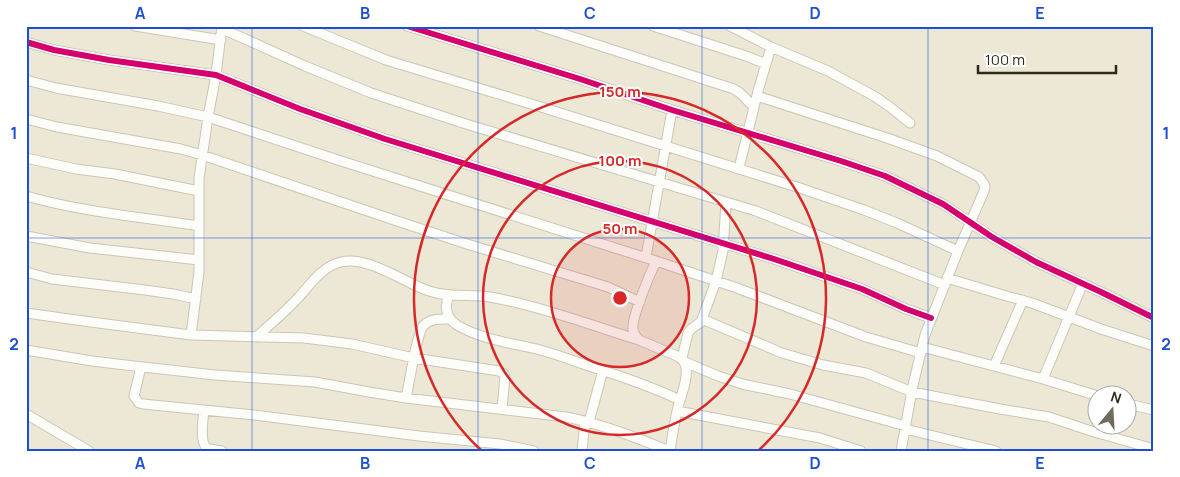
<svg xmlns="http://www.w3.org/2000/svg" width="1180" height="477" font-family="Manrope,sans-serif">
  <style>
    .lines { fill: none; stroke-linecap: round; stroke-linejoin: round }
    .minor-casing { stroke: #cac5b7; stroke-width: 11 }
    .minor { stroke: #fcfcf9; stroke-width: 9 }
    .cycleway-casing { stroke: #fff; stroke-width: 9 }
    .cycleway { stroke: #d6006c; stroke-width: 6 }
    .grid { fill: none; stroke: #1d4ed8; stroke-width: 1; stroke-opacity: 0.55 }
    .ring { fill: none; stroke: #d62828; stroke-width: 2.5 }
    .centre { fill: #d62828; stroke: #fff; stroke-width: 2.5 }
    .ring-label { font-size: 15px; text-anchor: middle; font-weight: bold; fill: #d62828; stroke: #fff; stroke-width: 4; stroke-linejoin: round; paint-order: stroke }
    .neatline { fill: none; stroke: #1d4ed8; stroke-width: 2 }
    .grid-label { font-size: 16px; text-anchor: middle; font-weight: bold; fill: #1d4ed8 }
  </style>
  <rect width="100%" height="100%" fill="#ede8d6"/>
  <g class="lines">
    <defs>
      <path id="minor" d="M135 26 221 40
        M303 26 386 60 541 107 800 188 864 210 897 223 958 251
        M407 26 580 79 672 110 841 161 885 176 943 204 992 237 1036 262 1101 292 1154 318
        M539 26 734 89 740 93 754 107
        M653 26 746 56 766 64
        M730 26 771 47 828 71 874 96 890 107 910 123
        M222 29 243 38 305 66 371 93 466 124 756 211 945 285
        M26 42 54 50 109 60 216 75 300 109 385 139 774 259 862 289 906 309 931 318
        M26 80 56 88 158 106 208 117 338 160 656 261 737 288 866 337 921 353
        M757 96 887 138 937 156 979 177 984 184 985 187 984 191 958 251 925 335 913 385 901 451
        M26 119 57 127 181 149 202 155 400 222 467 244 608 287 640 302
        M26 158 76 169 115 174 199 191
        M739 168 758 91 771 47
        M26 196C82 212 141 217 199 226
        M26 236 90 248 199 260
        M646 257 672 110
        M656 261C650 274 631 318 633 330 634 335 636 337 639 340L677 356C682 358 685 361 686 368 688 382 680 397 677 411 674 424 672 438 670 451
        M26 272 52 279 145 290 173 294 196 299
        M947 278 1003 295 1032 303 1101 329 1154 346
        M449 295C444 307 446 318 457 325 482 340 513 343 540 350 559 355 577 362 595 368 624 377 652 387 680 400
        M26 313 91 322 191 335 304 338 352 344 414 358 499 371 504 374 505 376 502 409
        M702 319 782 353 823 365 866 373 912 392 1000 409 1049 417 1091 431 1154 449
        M191 335 199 272V178L208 117 216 75 222 26
        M256 337C271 324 285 312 298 298 311 284 321 267 341 262 367 255 405 283 429 291 449 298 470 294 490 297 539 306 591 325 639 340
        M922 347 1043 379 1098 396
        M26 350 92 361 134 366 215 375 315 382 369 392 406 398 566 417C602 424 636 437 669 451
        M682 358 688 333 691 329 701 322 716 281 723 251 726 202
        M685 362 718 376 742 384 790 394 906 426
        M994 366 1023 300
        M141 367 134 396 139 403 143 404 254 415 419 436 500 444 534 451
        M1043 379 1083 283
        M406 398C409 385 417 331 424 325 431 318 442 319 450 319
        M1128 404 1154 410
        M204 411C203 418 200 442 206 447 209 450 217 450 222 451
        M677 411 820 438 861 451
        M26 414 89 451
        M589 422 603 370
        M905 429 996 451
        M582 451 585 421"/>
    </defs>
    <!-- minor casing -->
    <use href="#minor" class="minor-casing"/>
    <!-- minor -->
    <use href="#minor" class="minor"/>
    <defs>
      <path id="cycleway" d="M407 26 580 79 672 110 841 161 885 176 943 204 992 237 1036 262 1101 292 1154 318
        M26 42 54 50 109 60 216 75 300 109 385 139 774 259 862 289 906 309 931 318"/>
    </defs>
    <!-- cycleway casing -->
    <use href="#cycleway" class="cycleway-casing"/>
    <!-- cycleway -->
    <use href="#cycleway" class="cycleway"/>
  </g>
  <!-- grid -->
  <path class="grid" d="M252 26V451M478 26V451M702 26V451M928 26V451M26 238H1154"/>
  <!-- distance rings -->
  <circle cx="620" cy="298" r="69" fill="#d62828" fill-opacity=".12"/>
  <g class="ring">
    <circle cx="620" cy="298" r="69"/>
    <circle cx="620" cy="298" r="137"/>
    <path d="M481 450A206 206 0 1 1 759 450"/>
  </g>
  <circle cx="620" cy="298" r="8" class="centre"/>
  <g class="ring-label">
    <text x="620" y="97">150 m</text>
    <text x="620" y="166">100 m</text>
    <text x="620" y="234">50 m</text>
  </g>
  <!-- border -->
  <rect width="1180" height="477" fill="none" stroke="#ffffff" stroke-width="55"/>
  <!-- north arrow -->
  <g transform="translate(1112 410) rotate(18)"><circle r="24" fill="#ffffff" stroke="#aba9a4"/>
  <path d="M0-4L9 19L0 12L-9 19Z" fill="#706c5d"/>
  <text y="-8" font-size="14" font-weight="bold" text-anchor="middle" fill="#2d291c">N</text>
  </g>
  <!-- scale -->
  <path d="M978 65v8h138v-8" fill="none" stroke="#2d291c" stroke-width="2.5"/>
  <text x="985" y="65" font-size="15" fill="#2d291c" stroke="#ffffff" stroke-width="4" paint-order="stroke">100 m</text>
  <rect x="28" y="28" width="1124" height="422" class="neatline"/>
  <g class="grid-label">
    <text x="140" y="19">A</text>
    <text x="365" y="19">B</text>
    <text x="590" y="19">C</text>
    <text x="815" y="19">D</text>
    <text x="1040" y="19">E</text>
    <text x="14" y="139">1</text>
    <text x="1166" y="139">1</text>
    <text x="14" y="350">2</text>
    <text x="1166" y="350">2</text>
    <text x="140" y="469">A</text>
    <text x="365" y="469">B</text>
    <text x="590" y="469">C</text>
    <text x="815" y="469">D</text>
    <text x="1040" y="469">E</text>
  </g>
</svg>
